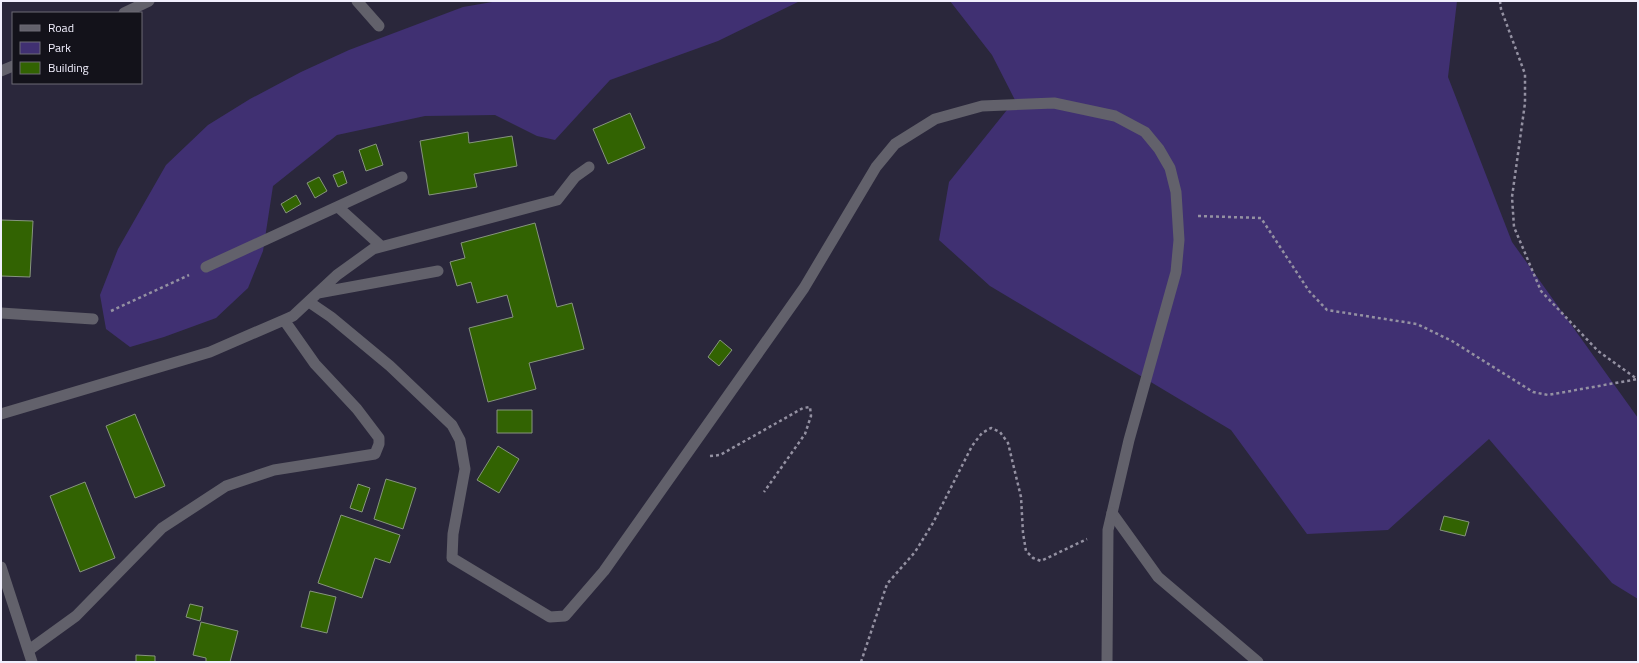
<svg xmlns="http://www.w3.org/2000/svg" width="1639" height="663" font-family="'Titillium Web',sans-serif">
  <style>
    .green { fill: #403072 }
    .building { fill: #326302; stroke: #87957f }
    .lines { fill: none; stroke-linecap: round; stroke-linejoin: round }
    .path { stroke: #9491a2; stroke-width: 2.5; stroke-dasharray: 3 3; stroke-linecap: butt }
    .service { stroke: #62616b; stroke-width: 11 }
    .minor { stroke: #62616b; stroke-width: 11 }
    .tertiary { stroke: #62616b; stroke-width: 11 }
  </style>
  <rect width="100%" height="100%" fill="#2a273b"/>
  <!-- green -->
  <path class="green" d="M498 1H800L718 41 610 80 555 140 537 136 495 115 425 116 337 135 273 186 263 251 248 288 216 318 164 337 130 347 106 329 100 295 118 249 166 165 208 125 250 99 301 72 349 50 463 7Z
    M950 1H1457L1448 77 1512 242 1638 418V599L1612 583 1489 439 1388 530 1307 534 1231 430 990 286 939 240 949 182 1015 100 992 55Z"/>
  <!-- building -->
  <path class="building" d="M630 113 645 148 608 164 593 129Z
    M468 132 469 143 512 136 517 166 474 174 477 187 429 195 420 141Z
    M376 144 383 165 366 171 359 150Z
    M343 171 347 183 338 187 333 175Z
    M319 177 327 191 315 198 307 183Z
    M296 195 301 204 286 213 281 204Z
    M1 220 33 221 30 277 1 276Z
    M535 223 557 307 572 303 584 349 529 363 536 389 488 402 469 328 513 317 507 295 477 303 471 282 457 286 450 262 465 258 461 243Z
    M720 340 732 350 719 366 708 357Z
    M497 410H532V433H497Z
    M135 414 165 486 135 498 106 426Z
    M498 446 519 459 499 493 477 480Z
    M386 479 416 488 403 529 374 519Z
    M85 482 115 558 80 572 50 496Z
    M358 484 370 488 362 512 350 508Z
    M341 515 400 535 390 563 375 558 362 598 318 583Z
    M1444 516 1469 522 1465 536 1440 530Z
    M310 591 336 597 327 633 301 627Z
    M190 604 203 607 200 621 186 617Z
    M201 622 238 631 230 662H206V658L193 655Z
    M136 655 155 656V662H136Z"/>
  <g class="lines">
    <!-- path -->
    <path class="path" d="M1500 1 1501 9 1525 74V103L1512 197 1514 227 1541 291 1598 351 1637 379
      M1198 216 1261 218 1309 291 1327 310 1417 324 1452 341 1533 392 1548 395 1638 379
      M111 311 189 275
      M710 456 720 455 803 408 810 407 811 416 805 434 764 492
      M861 662 887 584 915 552 933 523 972 446 982 433 991 428 1000 432 1008 443 1021 497 1023 533 1026 551 1033 558 1041 561 1087 539"/>
    <!-- service -->
    <path class="service" d="M338 207 381 246
      M206 267 402 177
      M318 293 438 271
      M309 302 331 317 390 366 452 425 460 440 465 469 453 534 452 558 550 617 565 616 604 571 804 288 876 167 895 144 935 119 982 106 1054 103 1115 116 1145 132 1159 149 1170 168 1176 192 1179 240 1176 272 1129 440 1112 513 1158 577 1258 662
      M1 414 210 352 284 320 293 316 337 275 373 249 557 200 575 177 589 167
      M29 650 76 616 162 528 226 486 274 470 375 454 379 444V438L357 409 315 364 284 320"/>
    <!-- minor -->
    <path class="minor" d="M357 1 379 26
      M124 13 149 1
      M1 71 13 66
      M1 313 93 319
      M1107 662 1108 530 1112 513"/>
    <!-- tertiary -->
    <path class="tertiary" d="M1 567 32 662"/>
  </g>
  <!-- border -->
  <rect width="1639" height="663" fill="none" stroke="#f1effd" stroke-width="4"/>
  <!-- legend -->
  <rect x="12" y="12" width="130" height="72" fill="#13121a" stroke="#6c6a75"/>
  <rect x="20" y="25" width="20" height="6" fill="#62616b" stroke="#6c6a75"/>
  <text x="48" y="32" font-size="12" fill="#f1effd">Road</text>
  <rect x="20" y="42" width="20" height="12" fill="#403072" stroke="#6c6a75"/>
  <text x="48" y="52" font-size="12" fill="#f1effd">Park</text>
  <rect x="20" y="62" width="20" height="12" fill="#326302" stroke="#6c6a75"/>
  <text x="48" y="72" font-size="12" fill="#f1effd">Building</text>
</svg>
